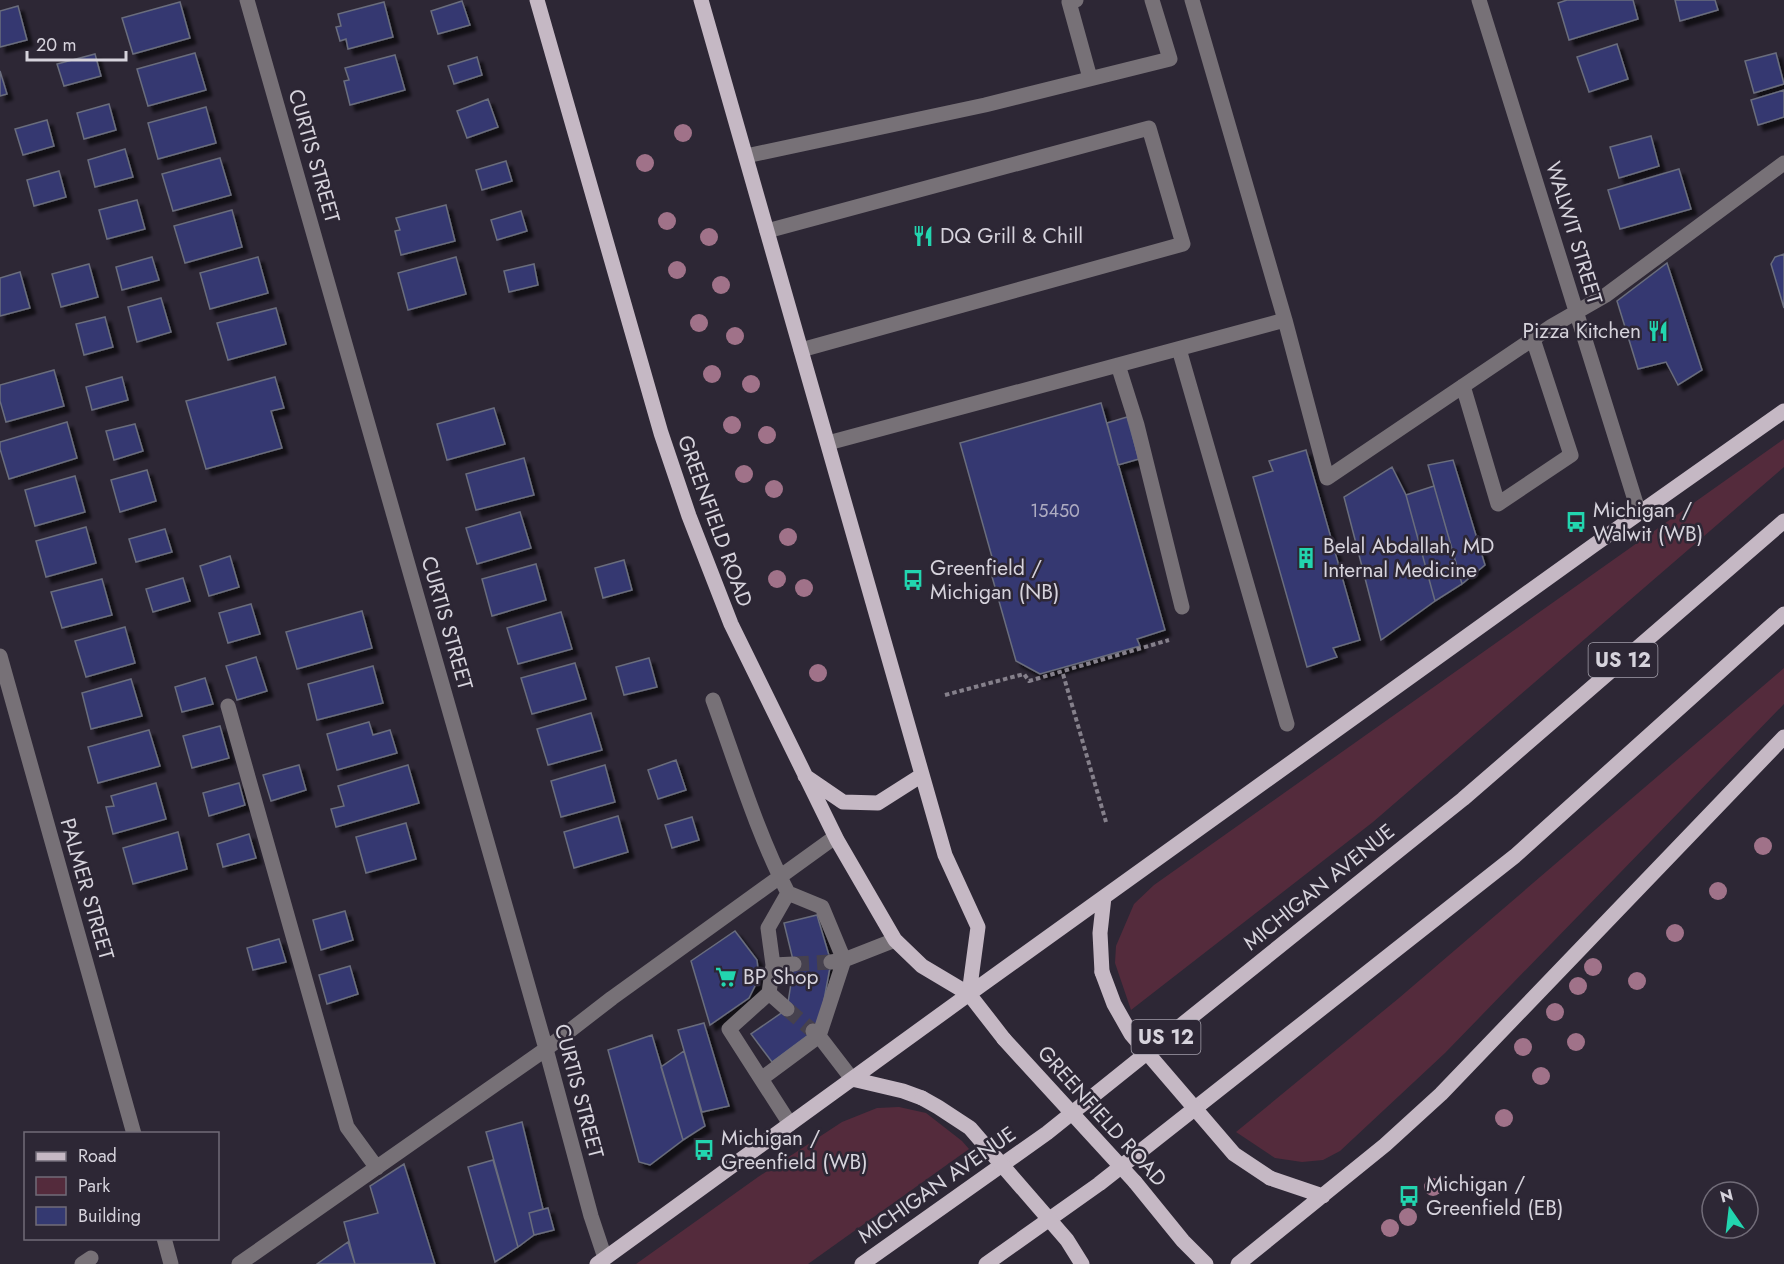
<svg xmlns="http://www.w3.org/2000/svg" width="1784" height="1264" font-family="Jost,sans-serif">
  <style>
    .green { fill: #542b3c }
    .building { fill: #343971; stroke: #6a6d7d; stroke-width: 1.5; filter: url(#shadow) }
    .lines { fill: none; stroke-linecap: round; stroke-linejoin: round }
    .minor-tunnel { stroke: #46414e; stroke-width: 15; stroke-dasharray: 15 8; stroke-linecap: butt }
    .path { stroke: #85808b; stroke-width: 4; stroke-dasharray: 4.5 3; stroke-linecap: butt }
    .minor { stroke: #777177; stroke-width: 15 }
    .major { stroke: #c5b8c4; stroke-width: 15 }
    .major-bridge { stroke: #c5b8c4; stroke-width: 15 }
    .tree { fill: #a07289 }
    .labels { text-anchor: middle; stroke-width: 5; stroke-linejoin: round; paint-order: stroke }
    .number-label { font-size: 18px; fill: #aeacc1 }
    .shield { fill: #2d2735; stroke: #a39faa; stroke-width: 1.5 }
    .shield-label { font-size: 20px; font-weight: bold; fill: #d6d3dc }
    .street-label { font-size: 21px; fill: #d6d3dc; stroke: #2d2735 }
    .poi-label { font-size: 21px; fill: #d6d3dc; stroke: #2d2735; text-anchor: start }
  </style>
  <defs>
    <filter id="shadow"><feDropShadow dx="5.5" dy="5.5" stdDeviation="1.5" flood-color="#0009"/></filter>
  </defs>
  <rect width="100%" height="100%" fill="#2d2735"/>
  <!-- green -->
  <path class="green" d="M1784 439V467L1373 822 1131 1010 1115 963 1116 946 1134 904 1154 885Z
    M1784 668V704L1445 1053 1340 1151 1323 1160 1302 1162 1275 1158 1236 1132 1399 998Z
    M899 1107 926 1113 962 1141 969 1149 808 1264H636L758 1177 842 1122 877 1108Z"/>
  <!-- building -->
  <path class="building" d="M1567 0H1633L1638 19 1569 40 1558 3Z
    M1675 0H1715L1718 10 1680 21Z
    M462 1 470 25 438 34 431 11Z
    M180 2 190 38 133 54 122 18Z
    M384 2 393 37 348 49 346 39 340 41 336 27 341 26 338 14Z
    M18 6 27 40 0 47V11Z
    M1617 44 1628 79 1589 92 1577 57Z
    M195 53 206 90 148 106 137 69Z
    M1776 53 1784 84 1754 93 1745 61Z
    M95 54 101 76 64 86 57 64Z
    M395 55 405 90 350 105 344 81 349 80 345 68Z
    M477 57 482 75 454 84 448 66Z
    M0 71 7 94 0 96Z
    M1784 90V117L1758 125 1751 100Z
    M488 99 498 127 467 138 457 111Z
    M109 104 116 130 84 139 77 113Z
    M206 107 216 143 158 159 148 123Z
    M47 120 54 146 23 155 15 129Z
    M1651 136 1659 166 1619 178 1610 147Z
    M125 149 133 177 95 187 88 160Z
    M220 158 231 195 173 211 162 174Z
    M506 161 512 181 482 190 476 170Z
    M1679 169 1691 209 1620 229 1608 190Z
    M59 171 66 197 34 206 27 180Z
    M137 200 145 229 107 239 99 210Z
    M446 205 455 241 401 255 395 231 400 230 396 218Z
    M232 210 242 247 185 263 174 226Z
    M521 211 527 231 497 240 491 220Z
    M1784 254V308L1771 264 1775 257Z
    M152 257 159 280 122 290 116 267Z
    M258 257 268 293 210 309 200 273Z
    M456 257 466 294 408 310 398 273Z
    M1667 263 1702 370 1678 385 1666 362 1638 369 1617 301Z
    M89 264 98 297 61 307 52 274Z
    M534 264 538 285 509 292 504 271Z
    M20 272 30 308 0 316V278Z
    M161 298 171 332 137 342 128 307Z
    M276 308 286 344 228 360 217 323Z
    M105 317 113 347 84 355 76 324Z
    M54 370 64 406 6 422 0 401V385Z
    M122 377 128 400 92 410 86 387Z
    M275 377 284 408 271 411 282 448 206 469 186 401Z
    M1101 403 1165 630 1137 639 1140 646 1040 674 1016 661 987 559 992 557 960 443Z
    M494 408 505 444 447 460 437 424Z
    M1127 417 1139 459 1118 465 1107 423Z
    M67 422 77 458 9 479 0 449V442Z
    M135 424 143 451 114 460 106 431Z
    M1306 450 1360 640 1333 648 1337 657 1307 667 1253 477 1273 471 1269 461Z
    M524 458 534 495 476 510 466 474Z
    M1453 460 1485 565 1462 584 1428 465Z
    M1392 467 1406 495 1435 601 1381 640 1344 497Z
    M147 470 156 501 120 512 111 480Z
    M75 476 85 512 35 526 25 490Z
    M1434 486 1462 584 1435 601 1406 495Z
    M520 512 531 548 477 564 466 528Z
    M86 527 96 563 46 577 36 541Z
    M165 529 172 552 136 562 129 539Z
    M230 556 239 587 209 596 200 566Z
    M624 560 632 590 603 598 595 568Z
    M536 564 546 600 492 616 482 579Z
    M183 578 190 601 153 612 146 589Z
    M102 579 112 615 62 628 51 592Z
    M251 604 260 634 228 643 219 613Z
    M362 611 372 648 297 669 286 632Z
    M561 612 572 649 518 664 507 628Z
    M125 627 135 663 86 677 75 641Z
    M256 657 267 691 237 700 226 666Z
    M649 658 657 687 624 695 616 667Z
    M575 663 586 699 532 714 521 678Z
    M373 666 383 703 317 720 308 684Z
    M205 678 213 704 182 712 175 687Z
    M131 679 142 716 91 729 82 693Z
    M591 713 602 750 548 765 537 729Z
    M369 722 373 735 390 730 397 753 337 770 327 734Z
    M220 726 229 758 192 768 183 736Z
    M149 730 160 766 98 783 88 747Z
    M676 760 686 790 658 799 648 770Z
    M299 765 306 790 271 801 263 775Z
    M408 765 419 803 336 827 331 809 344 806 338 786Z
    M605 765 615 802 561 817 551 781Z
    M156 783 166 819 113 834 106 807 114 806 111 796Z
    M239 783 245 805 209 816 203 793Z
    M618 816 628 852 574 868 564 832Z
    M692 817 699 840 672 848 665 825Z
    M406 823 416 859 366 873 356 837Z
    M178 832 187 869 133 884 123 848Z
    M249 834 256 858 223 867 217 844Z
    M345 911 353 940 321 950 313 920Z
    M817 915 831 962 819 1027 772 1062 751 1034 787 1009 794 964 784 923Z
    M735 931 757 960 758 969 756 984 749 998 710 1025 691 961Z
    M279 939 286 962 253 970 247 948Z
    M350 966 358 994 327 1004 319 975Z
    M704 1023 729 1106 702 1112 678 1030Z
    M652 1035 683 1140 650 1165 639 1162 608 1050Z
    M684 1051 705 1126 683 1140 661 1067Z
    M522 1122 543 1209 529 1213 534 1235 518 1247 486 1132Z
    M493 1160 518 1247 495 1262 468 1167Z
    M404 1164 435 1264H355L344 1222 378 1213 370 1186Z
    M548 1208 554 1230 534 1235 529 1213Z
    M348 1242 355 1264H317Z"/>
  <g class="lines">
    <!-- minor-tunnel -->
    <path class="minor-tunnel" d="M794 964 831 962
      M787 1009 813 1031"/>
    <!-- path -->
    <path class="path" d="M1063 674 1106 822
      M945 695 1024 674 1029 681 1169 640"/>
    <!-- minor -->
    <path class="minor" d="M247 0 546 1049 591 1216 605 1258
      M1076 0 1069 2 1090 78
      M1192 0 1285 320 1327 478 1552 326 1606 295 1784 163
      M1479 0 1639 513
      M746 156 985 105 1170 59 1152 0
      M767 231 1149 128 1183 244 801 350
      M1179 349 1287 724
      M1118 365 1137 425 1182 607
      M1463 386 1498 504 1571 455 1533 339
      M828 443 1285 320
      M0 656 134 1134
      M713 700C736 763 757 833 788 893L822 907 844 960 819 1036 761 1079
      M228 706 347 1127 377 1168
      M788 893 768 928 773 965 769 993 729 1029 790 1124
      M831 962 844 960 895 940
      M773 965 794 964
      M769 993 787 1009
      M813 1031 819 1036 852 1079
      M164 1238 171 1264
      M82 1264 91 1258
      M239 1264 546 1049 612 998 835 837"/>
    <!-- major -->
    <path class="major" d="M537 0 661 433 689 516 731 624 837 840 895 940 922 966 969 994 1004 1039
      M701 0 945 855 978 927 969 994
      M805 776 843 802 878 803 922 775
      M1102 972 1100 933 1104 897
      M852 1079 903 1091 922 1098
      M1270 1178 1323 1196
      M1135 1182 1183 1241 1206 1264
      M597 1264 969 994 1594 545 1784 411
      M862 1264 1047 1133 1463 799 1784 521
      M986 1264 1099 1184 1515 856 1784 614
      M1238 1264 1385 1145 1441 1094 1784 737"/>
    <!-- major-bridge -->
    <path class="major-bridge" d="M1102 972 1114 1004 1131 1034 1234 1154 1270 1178
      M1004 1039 1135 1182
      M922 1098 938 1107 970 1128 1067 1240 1082 1264"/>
  </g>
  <!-- trees -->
  <g class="tree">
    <circle cx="683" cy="133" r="9"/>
    <circle cx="645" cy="163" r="9"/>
    <circle cx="667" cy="221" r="9"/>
    <circle cx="709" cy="237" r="9"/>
    <circle cx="677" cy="270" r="9"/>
    <circle cx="721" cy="285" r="9"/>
    <circle cx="699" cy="323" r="9"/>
    <circle cx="735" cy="336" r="9"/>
    <circle cx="712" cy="374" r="9"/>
    <circle cx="751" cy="384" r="9"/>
    <circle cx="732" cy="425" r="9"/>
    <circle cx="767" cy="435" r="9"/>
    <circle cx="744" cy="474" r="9"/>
    <circle cx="774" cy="489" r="9"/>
    <circle cx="788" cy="537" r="9"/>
    <circle cx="777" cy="579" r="9"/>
    <circle cx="804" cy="588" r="9"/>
    <circle cx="818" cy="673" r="9"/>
    <circle cx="1763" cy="846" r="9"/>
    <circle cx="1718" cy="891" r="9"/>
    <circle cx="1675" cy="933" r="9"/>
    <circle cx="1593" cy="967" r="9"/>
    <circle cx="1637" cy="981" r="9"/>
    <circle cx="1578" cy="986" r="9"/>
    <circle cx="1555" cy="1012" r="9"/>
    <circle cx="1576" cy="1042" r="9"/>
    <circle cx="1523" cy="1047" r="9"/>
    <circle cx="1541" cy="1076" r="9"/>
    <circle cx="1504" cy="1118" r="9"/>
    <circle cx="1433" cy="1187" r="9"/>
    <circle cx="1408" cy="1217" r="9"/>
    <circle cx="1390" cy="1228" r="9"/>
  </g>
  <!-- icons -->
  <defs>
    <symbol id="restaurant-bare" viewBox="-9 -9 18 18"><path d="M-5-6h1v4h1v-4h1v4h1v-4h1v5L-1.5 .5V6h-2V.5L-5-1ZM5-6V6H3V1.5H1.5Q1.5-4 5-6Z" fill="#22d5af" stroke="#2d2735" stroke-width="2.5" paint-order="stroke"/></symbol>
    <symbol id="bus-bare" viewBox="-9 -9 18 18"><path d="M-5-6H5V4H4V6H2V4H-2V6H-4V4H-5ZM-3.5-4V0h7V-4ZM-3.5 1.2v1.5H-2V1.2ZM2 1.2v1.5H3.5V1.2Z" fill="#22d5af" stroke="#2d2735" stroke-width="2.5" paint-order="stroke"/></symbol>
    <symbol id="building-bare" viewBox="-9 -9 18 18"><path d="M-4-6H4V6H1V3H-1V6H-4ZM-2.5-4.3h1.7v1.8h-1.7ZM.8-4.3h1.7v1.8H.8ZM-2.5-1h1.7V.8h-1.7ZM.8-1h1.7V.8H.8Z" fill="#22d5af" stroke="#2d2735" stroke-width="2.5" paint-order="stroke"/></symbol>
    <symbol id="supermarket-bare" viewBox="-9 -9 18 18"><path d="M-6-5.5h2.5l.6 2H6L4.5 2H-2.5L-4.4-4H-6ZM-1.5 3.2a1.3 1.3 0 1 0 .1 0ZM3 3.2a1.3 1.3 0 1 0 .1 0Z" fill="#22d5af" stroke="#2d2735" stroke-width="2.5" paint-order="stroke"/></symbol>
  </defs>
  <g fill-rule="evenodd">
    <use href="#restaurant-bare" x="908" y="221" width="30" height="30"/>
    <use href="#restaurant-bare" x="1643" y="316" width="30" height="30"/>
    <use href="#bus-bare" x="1561" y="507" width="30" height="30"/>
    <use href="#building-bare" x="1291" y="543" width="30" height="30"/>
    <use href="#bus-bare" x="898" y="565" width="30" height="30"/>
    <use href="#supermarket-bare" x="711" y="962" width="30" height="30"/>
    <use href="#bus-bare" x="689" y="1135" width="30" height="30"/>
    <use href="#bus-bare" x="1394" y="1181" width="30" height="30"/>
  </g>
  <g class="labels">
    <!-- number labels -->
    <g class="number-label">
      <text x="1055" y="517">15450</text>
    </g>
    <!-- shield labels -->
    <g class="shield">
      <rect x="1588.5" y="643" width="69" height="34" rx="4.5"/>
      <rect x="1131.5" y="1020" width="69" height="34" rx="4.5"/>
    </g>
    <g class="shield-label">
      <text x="1623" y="667">US 12</text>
      <text x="1166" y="1044">US 12</text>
    </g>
    <!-- street labels -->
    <g class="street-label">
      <text transform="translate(314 156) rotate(74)" y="7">CURTIS STREET</text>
      <text transform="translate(1574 233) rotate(73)" y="7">WALWIT STREET</text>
      <text transform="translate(715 521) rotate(70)" y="7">GREENFIELD ROAD</text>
      <text transform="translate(447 623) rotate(74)" y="7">CURTIS STREET</text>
      <text transform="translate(1319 887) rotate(-39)" y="7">MICHIGAN AVENUE</text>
      <text transform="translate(87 889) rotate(74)" y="7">PALMER STREET</text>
      <text transform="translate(579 1091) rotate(75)" y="7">CURTIS STREET</text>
      <text transform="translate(1102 1116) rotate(48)" y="7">GREENFIELD ROAD</text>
      <text transform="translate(937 1185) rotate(-35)" y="7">MICHIGAN AVENUE</text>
    </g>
    <!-- poi labels -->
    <g class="poi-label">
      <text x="940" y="243">DQ Grill &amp; Chill</text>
      <text x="1641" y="338" text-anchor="end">Pizza Kitchen</text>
      <text x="1593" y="517">Michigan /<tspan x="1593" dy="24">Walwit (WB)</tspan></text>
      <text x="1323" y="553">Belal Abdallah, MD<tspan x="1323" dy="24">Internal Medicine</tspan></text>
      <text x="930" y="575">Greenfield /<tspan x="930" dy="24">Michigan (NB)</tspan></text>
      <text x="743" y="984">BP Shop</text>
      <text x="721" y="1145">Michigan /<tspan x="721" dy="24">Greenfield (WB)</tspan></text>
      <text x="1426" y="1191">Michigan /<tspan x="1426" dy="24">Greenfield (EB)</tspan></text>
    </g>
  </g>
  <!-- legend -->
  <rect x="24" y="1132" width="195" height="108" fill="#2d2735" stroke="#716c78" stroke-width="1.5"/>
  <rect x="36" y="1152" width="30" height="9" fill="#c5b8c4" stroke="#716c78" stroke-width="1.5"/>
  <text x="78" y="1162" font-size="18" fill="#d6d3dc">Road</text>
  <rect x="36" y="1177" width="30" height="18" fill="#542b3c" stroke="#716c78" stroke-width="1.5"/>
  <text x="78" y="1192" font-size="18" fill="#d6d3dc">Park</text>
  <rect x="36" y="1207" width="30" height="18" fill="#343971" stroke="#716c78" stroke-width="1.5"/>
  <text x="78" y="1222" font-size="18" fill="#d6d3dc">Building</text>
  <!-- north arrow -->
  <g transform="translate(1730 1210) rotate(346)"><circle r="28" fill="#2d2735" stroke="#716c78" stroke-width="1.5"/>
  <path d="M0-4.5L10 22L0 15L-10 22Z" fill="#22d5af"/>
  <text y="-9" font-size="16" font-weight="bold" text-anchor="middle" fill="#d6d3dc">N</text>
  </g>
  <!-- scale -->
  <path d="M27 51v9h99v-9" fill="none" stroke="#d6d3dc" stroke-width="3"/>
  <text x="36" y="51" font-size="18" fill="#d6d3dc" stroke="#2d2735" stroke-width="4.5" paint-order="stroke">20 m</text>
</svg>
